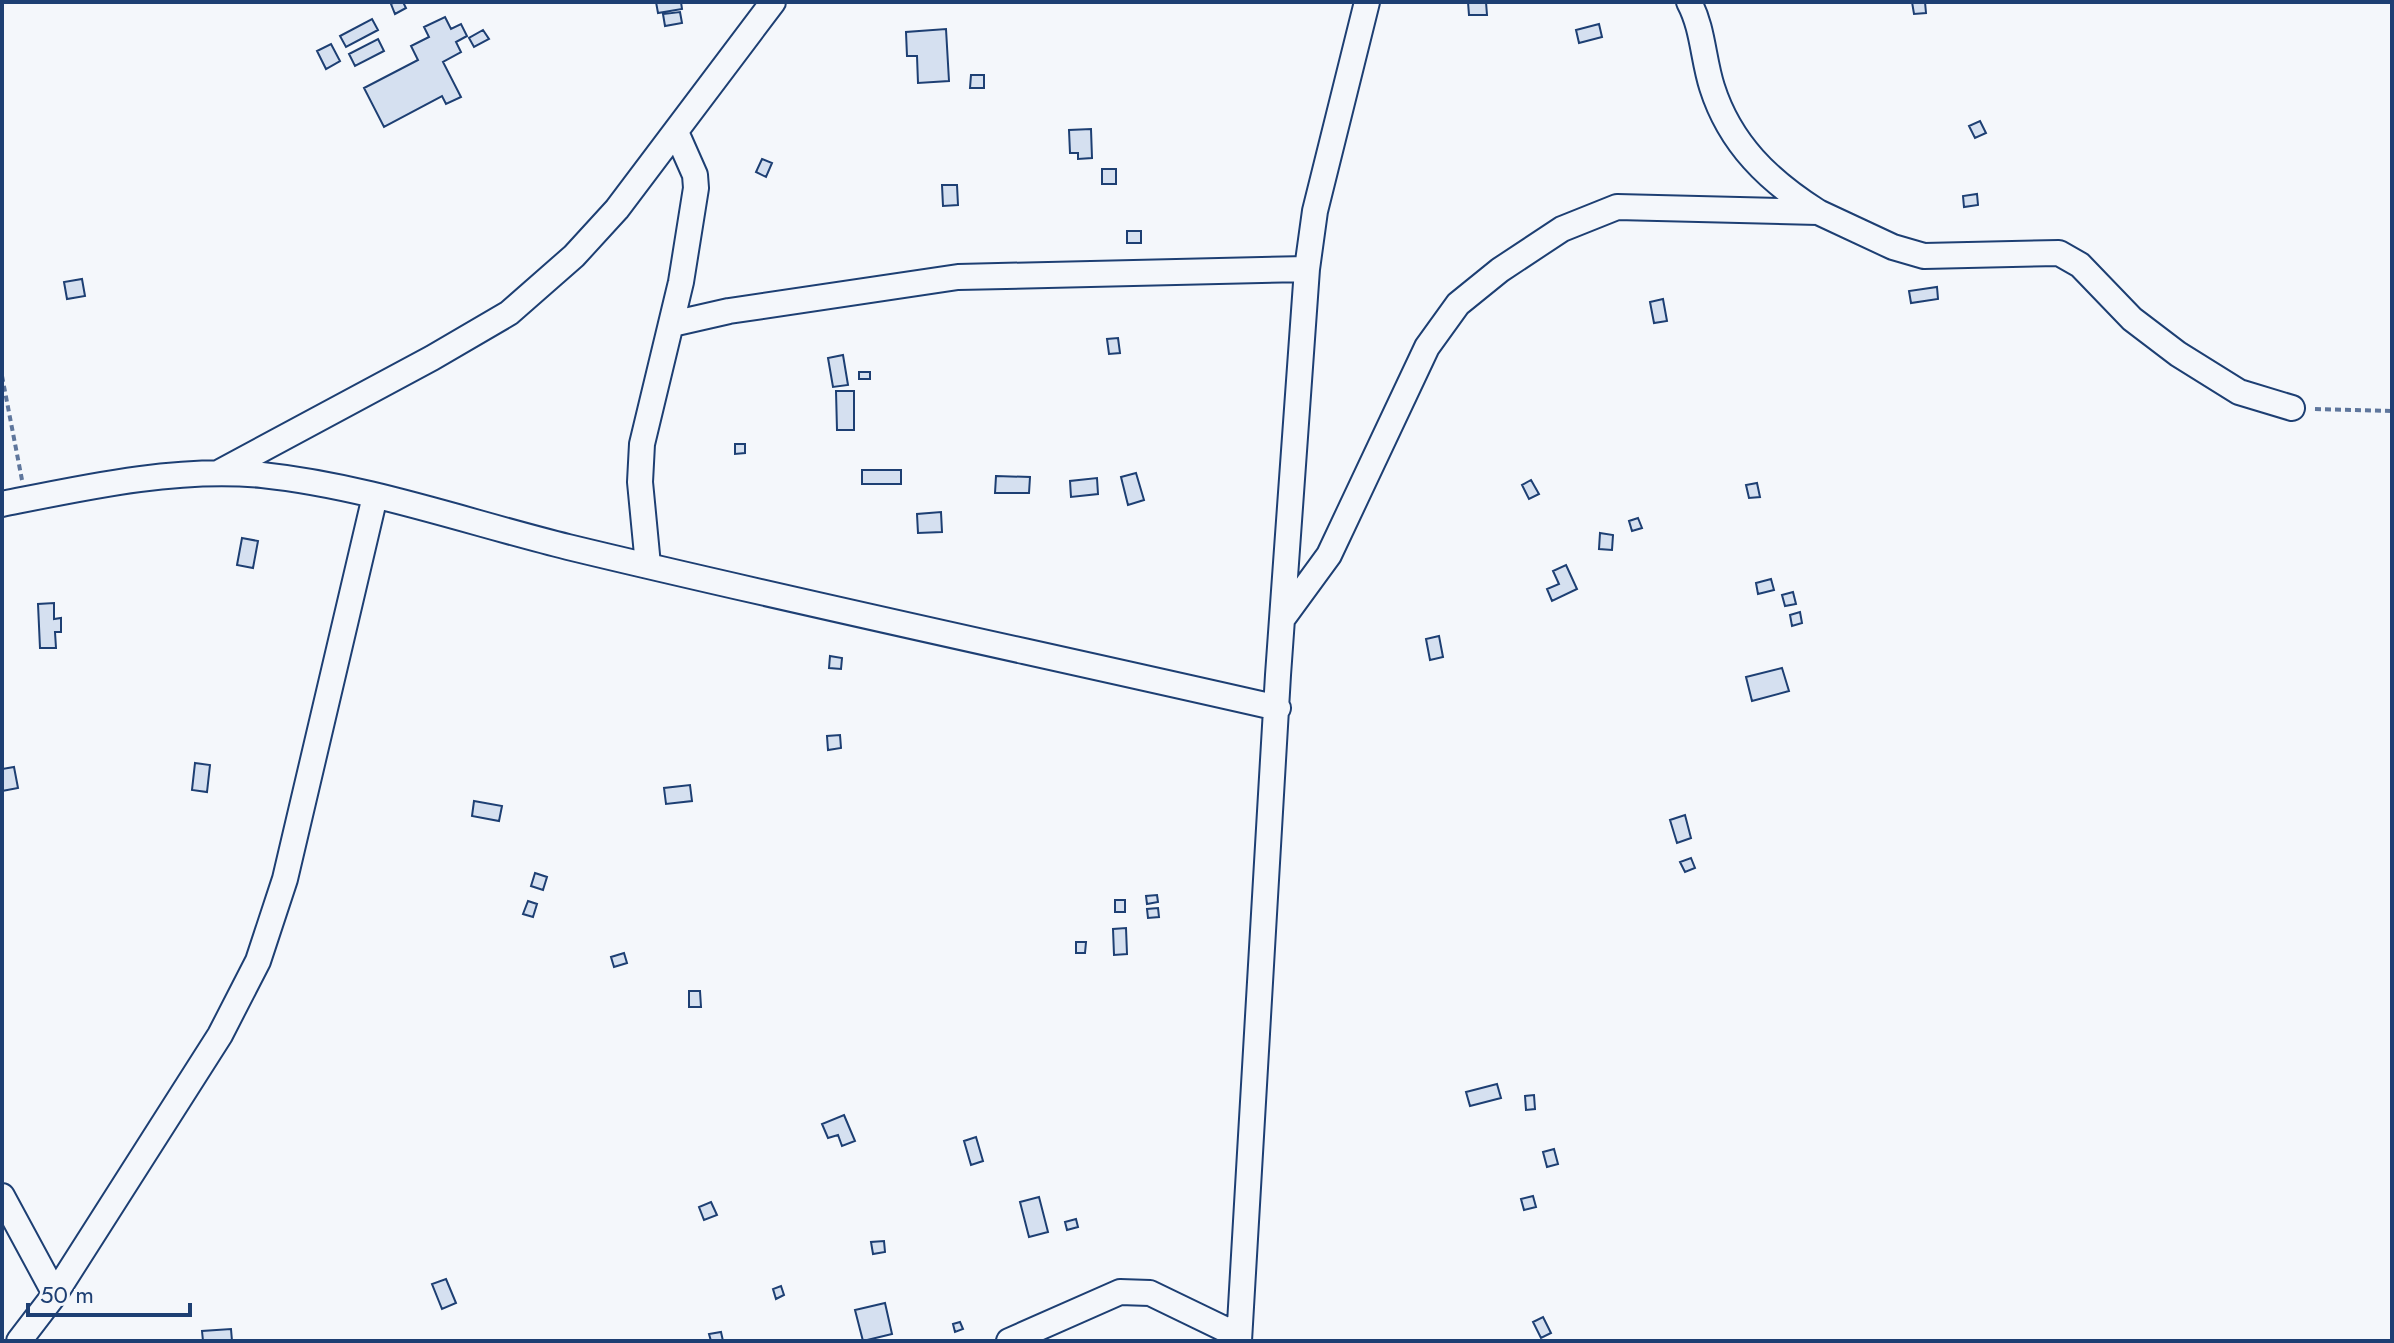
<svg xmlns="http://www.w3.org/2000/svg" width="2394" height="1343" font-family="Jost,sans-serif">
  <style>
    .building { fill: #d5e0f0; stroke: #1d3f73; stroke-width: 2 }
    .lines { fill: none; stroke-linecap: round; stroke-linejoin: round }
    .minor-casing { stroke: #1d3f73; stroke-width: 28 }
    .path { stroke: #5e769c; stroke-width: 4; stroke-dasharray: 6 4; stroke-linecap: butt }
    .minor { stroke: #f4f7fb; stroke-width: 24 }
  </style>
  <rect width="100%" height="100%" fill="#f4f7fb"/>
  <!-- building -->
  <path class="building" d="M395 2H403L406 8 395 14 391 4Z
    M656 2H681L682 9 658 13Z
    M1468 2H1486L1487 15H1469Z
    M1912 2H1925L1926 13 1914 14Z
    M680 12 682 23 665 26 663 14Z
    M445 17 451 29 461 24 467 36 456 42 461 52 443 62 461 97 446 104 442 96 384 127 364 88 418 60 411 46 429 37 424 27Z
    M372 19 378 30 346 47 340 36Z
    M1599 24 1602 37 1579 43 1576 30Z
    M946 29 949 81 918 83 917 56H907L906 32Z
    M483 30 489 39 474 47 469 38Z
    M378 39 384 51 355 66 349 54Z
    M331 44 340 61 326 69 317 51Z
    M971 75H984V88H970Z
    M1980 121 1986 133 1975 138 1969 126Z
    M1091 129 1092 158 1078 159V153H1070L1069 130Z
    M762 159 772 163 766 177 756 172Z
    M1102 169H1116V184H1102Z
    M942 185H957L958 205 943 206Z
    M1977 194 1978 205 1964 207 1963 196Z
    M1127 231H1141V243H1127Z
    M82 279 85 296 67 299 64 282Z
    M1937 287 1938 299 1911 303 1909 291Z
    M1663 299 1667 321 1654 323 1650 302Z
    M1118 338 1120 353 1109 354 1107 339Z
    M843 355 848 385 833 387 828 358Z
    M859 372H870V379H859Z
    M836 391H854V430H837Z
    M735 444H745V453L735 454Z
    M862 470H901V484H862Z
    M1136 473 1144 500 1128 505 1121 477Z
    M996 476 1030 477 1029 493H995Z
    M1097 478 1098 494 1071 497 1070 481Z
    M1531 480 1539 494 1529 499 1522 485Z
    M1757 483 1760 497 1749 498 1746 485Z
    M941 512 942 532 918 533 917 514Z
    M1638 518 1642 528 1632 531 1629 521Z
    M1600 533 1613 535 1612 550 1599 549Z
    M242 538 258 541 253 568 237 565Z
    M1566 565 1577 589 1552 601 1547 589 1559 584 1553 571Z
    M1771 579 1774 590 1758 594 1756 583Z
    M1793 592 1796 604 1785 606 1782 595Z
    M54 603V619L61 618V632H55L56 648H40L38 604Z
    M1800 612 1802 623 1792 626 1790 615Z
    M1439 636 1443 657 1430 660 1426 639Z
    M830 656 842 658 841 669 829 668Z
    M1782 668 1789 691 1752 701 1746 677Z
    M840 735 841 748 828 750 827 736Z
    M195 763 210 765 207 792 192 790Z
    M14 767 18 788 2 791V769Z
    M690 785 692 801 666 804 664 788Z
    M474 801 502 806 499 821 472 816Z
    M1685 815 1691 838 1677 843 1670 820Z
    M1691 858 1695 868 1685 872 1680 862Z
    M535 873 547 877 543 890 531 886Z
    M1157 895 1158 902 1147 904 1146 896Z
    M1115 900H1125V912H1115Z
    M528 901 537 904 533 917 523 914Z
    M1158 908 1159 917 1148 918 1147 909Z
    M1126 928 1127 954 1114 955 1113 929Z
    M1076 942H1086L1085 953H1076Z
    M624 953 627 963 614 967 611 957Z
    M689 991H700L701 1007H689Z
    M1497 1084 1501 1098 1470 1106 1466 1092Z
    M1534 1095 1535 1109 1526 1110 1525 1096Z
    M844 1115 855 1141 842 1146 838 1135 828 1138 822 1124Z
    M976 1137 983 1161 971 1165 964 1141Z
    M1554 1149 1558 1164 1547 1167 1543 1152Z
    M1533 1196 1536 1207 1524 1210 1521 1199Z
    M1039 1197 1048 1232 1029 1237 1020 1202Z
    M711 1202 717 1215 704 1220 699 1207Z
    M1076 1219 1078 1227 1067 1230 1065 1222Z
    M884 1241 885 1252 873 1254 871 1242Z
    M446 1279 456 1303 442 1309 432 1284Z
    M781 1286 784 1295 776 1299 773 1289Z
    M885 1303 892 1334 863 1341 855 1310Z
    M1543 1317 1551 1333 1541 1338 1533 1322Z
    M960 1322 963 1329 955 1332 953 1324Z
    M231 1329 232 1341H203L202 1331Z
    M721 1332 723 1341H711L709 1334Z"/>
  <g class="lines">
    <defs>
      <path id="minor" d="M1689 2C1703 28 1703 59 1712 87 1730 144 1769 181 1818 212
        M672 324 729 311 958 277 1307 269
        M218 473 432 358 509 313 574 256 617 209 773 2
        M2 504C86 487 176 467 262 475 366 486 467 522 568 547 804 604 1041 654 1278 708
        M648 565 640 482 642 444 681 282 696 188 695 175 676 132
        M1283 618 1329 555 1427 347 1458 304 1500 270 1562 229 1617 207 1818 212 1893 247 1924 256 2059 253 2080 265 2132 319 2178 354 2239 392 2292 408
        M2 1196 55 1294
        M19 1341 55 1294 220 1035 258 961 285 879 375 496
        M1009 1341 1120 1292 1150 1293 1239 1336
        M1239 1341 1278 675 1307 269 1315 211 1367 2"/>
    </defs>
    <!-- minor casing -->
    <use href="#minor" class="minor-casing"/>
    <!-- path -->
    <path class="path" d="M2 376 22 480
      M2315 409 2392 411"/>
    <!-- minor -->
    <use href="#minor" class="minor"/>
  </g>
  <!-- border -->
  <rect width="2394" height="1343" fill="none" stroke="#1d3f73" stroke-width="8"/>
  <!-- scale -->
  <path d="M28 1303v12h162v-12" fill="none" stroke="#1d3f73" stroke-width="4"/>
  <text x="40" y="1303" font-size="24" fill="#1d3f73" stroke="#f4f7fb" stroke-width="6" paint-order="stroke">50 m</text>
</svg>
